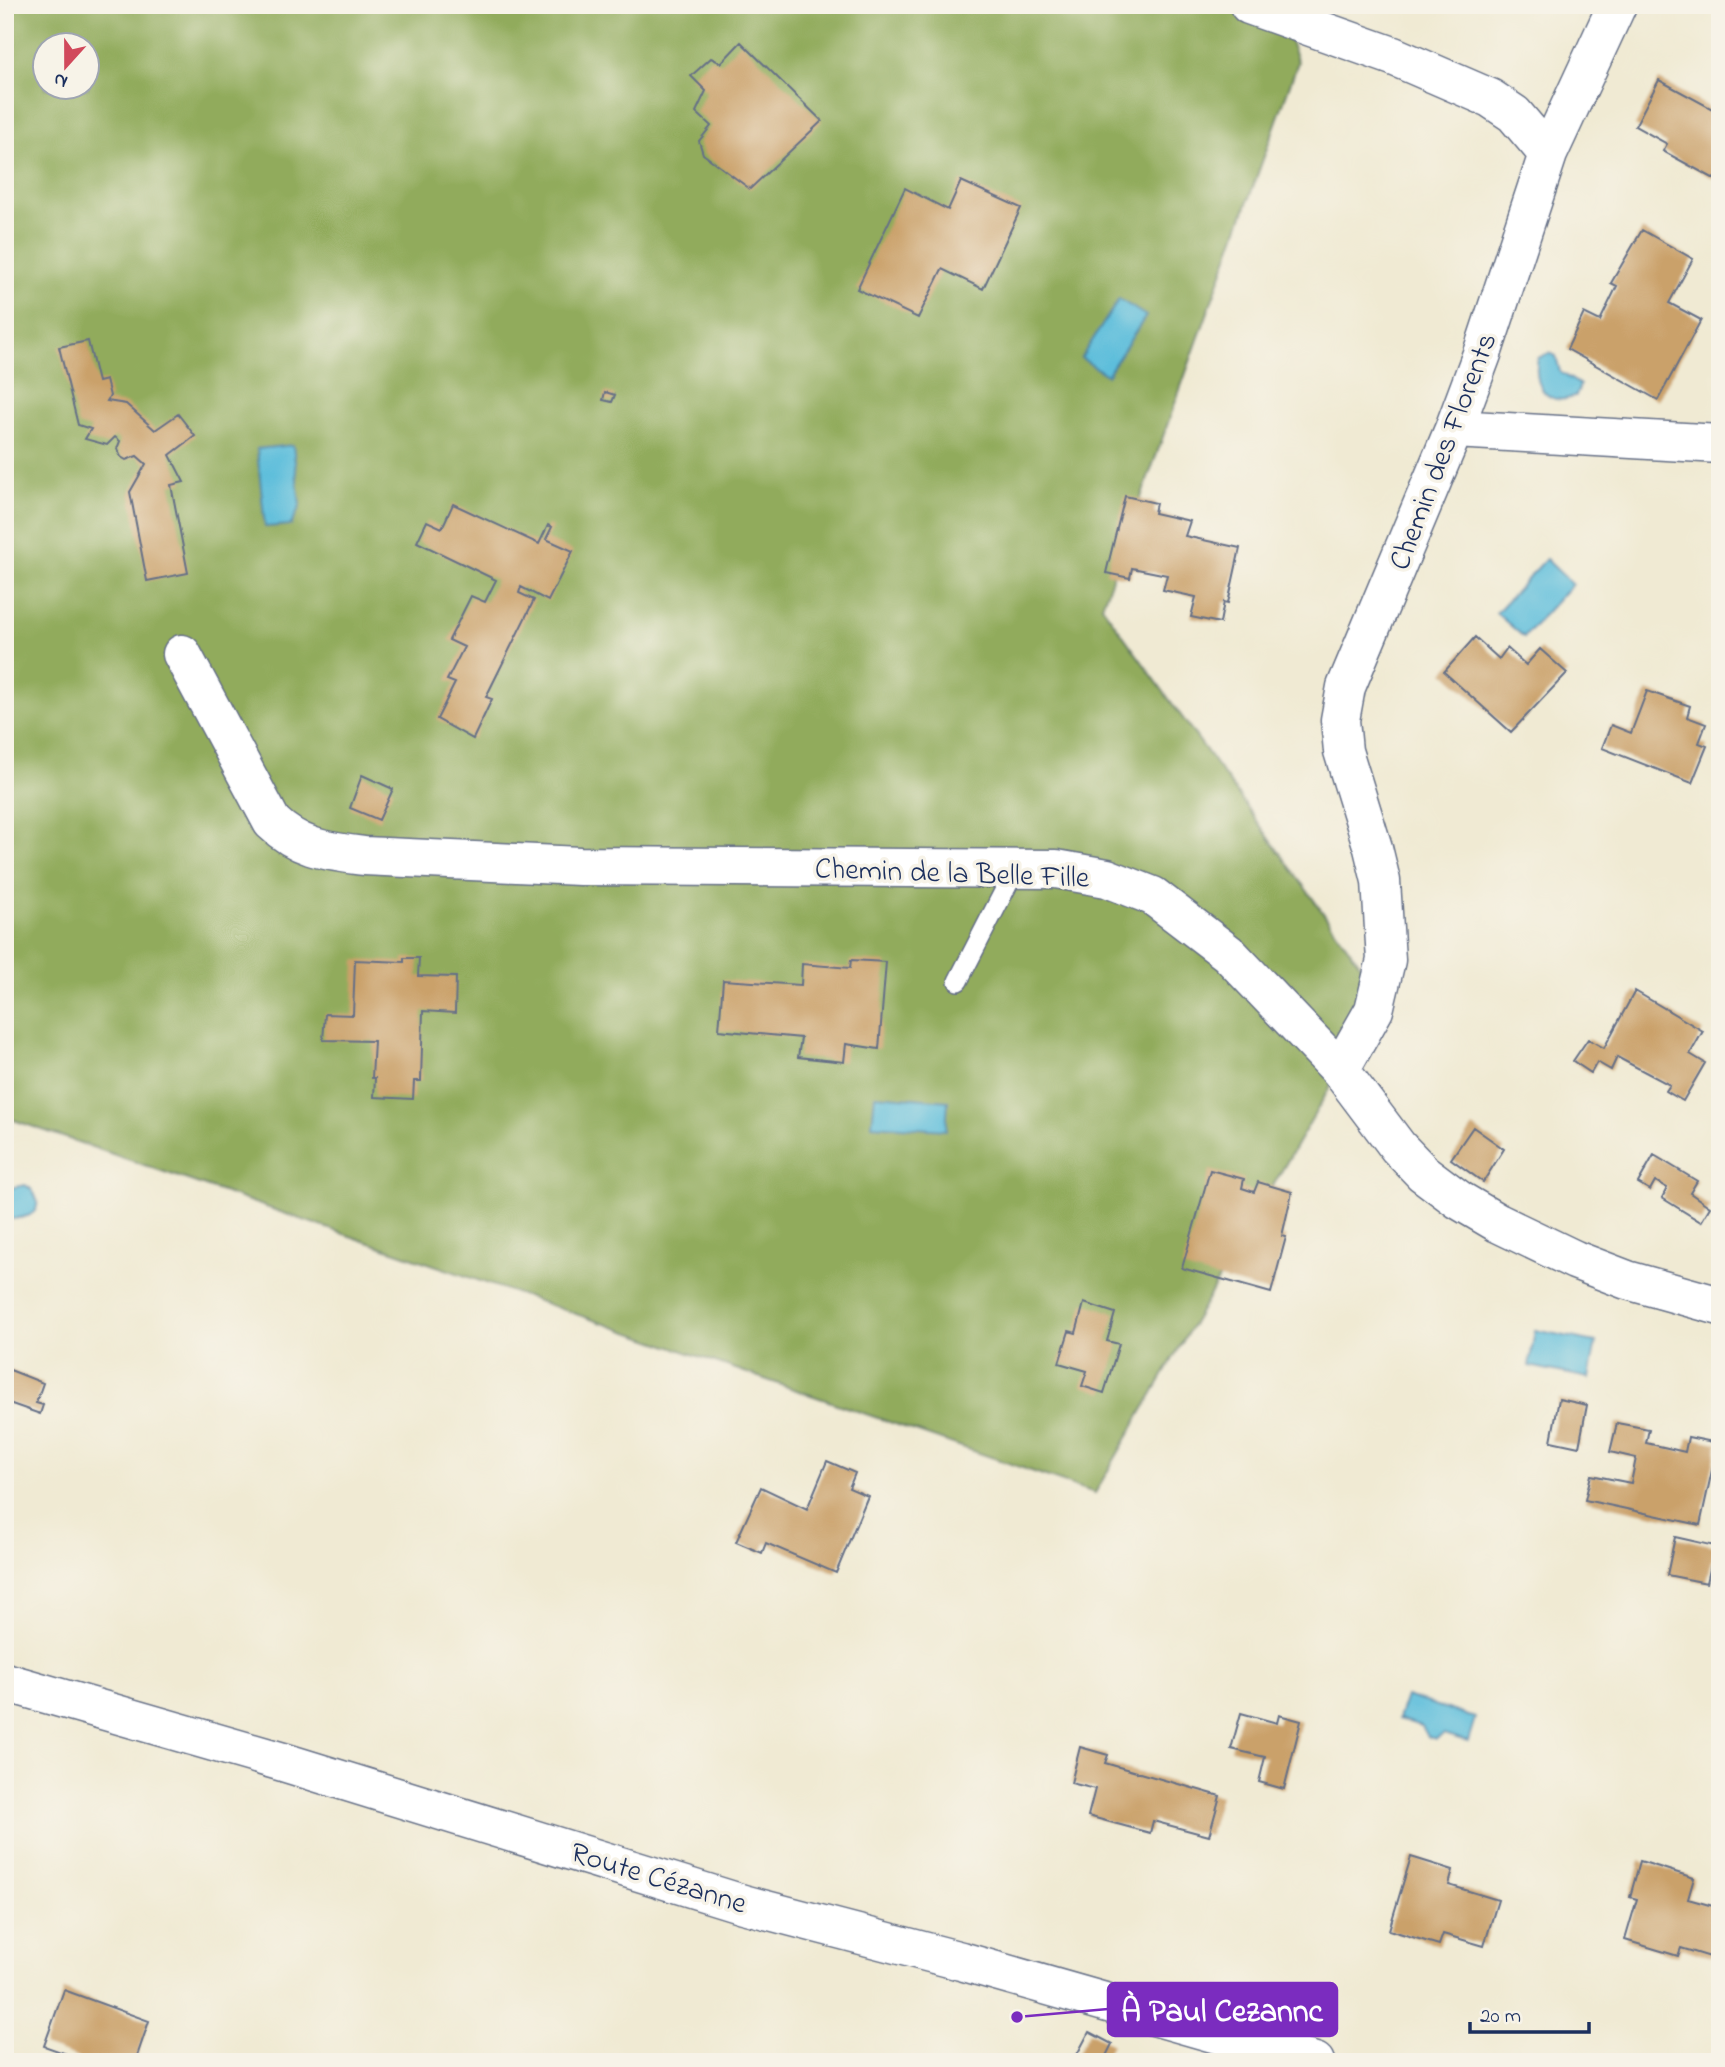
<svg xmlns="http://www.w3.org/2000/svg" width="1725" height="2067" font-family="'Indie Flower',sans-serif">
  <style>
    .forest { fill: #91ab5c; stroke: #566d5d; stroke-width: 2; fill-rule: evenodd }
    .water { fill: #5dbedb; stroke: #3c769c; stroke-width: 2 }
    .building { fill: #caa16b }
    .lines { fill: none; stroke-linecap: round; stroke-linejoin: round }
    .service-casing { stroke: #667087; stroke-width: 22 }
    .minor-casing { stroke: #667087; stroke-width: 41 }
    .tertiary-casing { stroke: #667087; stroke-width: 41 }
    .service { stroke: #fff; stroke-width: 19 }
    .minor { stroke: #fff; stroke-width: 38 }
    .tertiary { stroke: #fff; stroke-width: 38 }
    .labels { text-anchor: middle; stroke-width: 7; stroke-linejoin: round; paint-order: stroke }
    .street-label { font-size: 30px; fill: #1b2f5e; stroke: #f7f3e8 }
    .leader { fill: none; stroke: #7b2cbf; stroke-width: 2.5 }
    .callout-dot { fill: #7b2cbf; stroke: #f7f3e8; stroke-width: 2.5 }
    .callout { fill: #7b2cbf; stroke: #7b2cbf; stroke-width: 2.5 }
    .callout-label { font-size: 32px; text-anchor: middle; font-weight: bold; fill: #fff }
  </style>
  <rect width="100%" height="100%" fill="#f7f3e8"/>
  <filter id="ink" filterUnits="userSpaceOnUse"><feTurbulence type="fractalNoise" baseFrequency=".0143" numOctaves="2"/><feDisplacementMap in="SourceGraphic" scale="14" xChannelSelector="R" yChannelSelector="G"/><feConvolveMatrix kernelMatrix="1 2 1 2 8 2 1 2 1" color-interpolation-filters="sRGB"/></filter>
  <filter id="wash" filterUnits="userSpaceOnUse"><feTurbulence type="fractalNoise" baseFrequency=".00686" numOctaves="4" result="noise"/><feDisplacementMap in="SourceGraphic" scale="28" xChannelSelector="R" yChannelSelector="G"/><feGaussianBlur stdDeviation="1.57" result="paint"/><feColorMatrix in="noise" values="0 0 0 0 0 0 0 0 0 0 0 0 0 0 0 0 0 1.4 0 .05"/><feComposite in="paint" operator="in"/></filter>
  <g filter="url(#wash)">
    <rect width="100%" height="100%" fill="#f0ead3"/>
    <!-- forest -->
    <path class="forest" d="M5 5H1276L1298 62 1102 606 1383 996 1095 1493 5 1117ZM46 46H88V88H46Z"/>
    <!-- water -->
    <path class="water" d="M1119 299 1146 316 1107 375 1081 358Z
      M1549 353 1556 356 1560 372 1580 385 1576 396C1546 408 1533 385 1538 358Z
      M293 445 300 506 291 525 265 527 257 449Z
      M1546 559 1572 584 1524 637 1496 613Z
      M875 1095 948 1101 946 1130 872 1125Z
      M25 1185C35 1190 44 1207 30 1215 23 1218 12 1219 5 1220V1189Z
      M1535 1330 1596 1342 1589 1378 1529 1366Z
      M1406 1696 1475 1718 1468 1741 1444 1734 1436 1739 1428 1737 1422 1726 1398 1719Z"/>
    <g id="blocks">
      <!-- building -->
      <path class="building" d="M741 42 822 121 750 189 703 154 699 141 711 126 696 112 706 91 691 76 711 58 721 63Z
        M1659 80 1720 113V182L1663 151 1667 144 1635 126Z
        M961 181 1021 208 983 289 942 269 918 318 857 289 905 188 948 210Z
        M1642 230 1693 259 1669 303 1701 320 1658 400 1567 349 1584 313 1600 321 1617 286 1611 283Z
        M88 341 98 382 106 380 110 396 107 401 126 404 155 430 178 414 195 436 170 455 184 482 171 485 188 573 147 581 130 492 146 464 137 456 126 460 121 457 117 449 120 441 115 437 107 445 85 439 91 429 78 425 59 347Z
        M605 392 615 395 612 402 603 400Z
        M1125 496 1156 503 1154 513 1190 521 1185 536 1240 548 1228 603 1224 602 1220 623 1191 617 1196 597 1163 590 1167 575 1132 568 1130 578 1106 573Z
        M453 504 539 544 548 525 552 527 546 539 573 551 548 601 521 587 519 593 534 600 486 697 492 699 473 739 437 719 455 683 447 680 464 647 449 640 471 596 485 602 496 580 417 542 427 521 442 528Z
        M1475 637 1499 659 1507 648 1526 665 1540 649 1567 673 1511 732 1444 672Z
        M1647 691 1690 706 1687 717 1706 724 1699 743 1707 746 1692 783 1602 748 1611 725 1631 733Z
        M362 775 393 789 379 820 350 808Z
        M404 958H419L418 976 456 977 455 1013 423 1011 421 1081H414L413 1099 374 1097 375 1078H372L374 1041 323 1040 325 1014 353 1015 355 960 404 962Z
        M851 960 886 962 879 1049 846 1044 844 1062 798 1057 801 1038 719 1030 723 980 801 985 802 964 850 968Z
        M1635 991 1703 1031 1690 1054 1705 1063 1683 1101 1666 1091 1670 1085 1617 1057 1611 1070 1597 1062 1591 1073 1573 1061 1588 1039 1604 1048Z
        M1473 1127 1504 1149 1483 1182 1451 1159Z
        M1654 1155 1697 1181 1690 1193 1710 1207 1701 1222 1662 1198 1667 1188 1655 1181 1650 1190 1638 1183Z
        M1210 1170 1244 1179 1242 1188 1254 1192 1258 1182 1292 1192 1282 1236 1286 1237 1271 1293 1182 1268Z
        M1084 1303 1115 1313 1107 1341 1119 1344 1104 1393 1082 1386 1087 1371 1059 1363 1069 1331 1076 1333Z
        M5 1368 43 1383 36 1403 43 1405 40 1414 9 1403 5 1412Z
        M1559 1399 1587 1405 1579 1447 1551 1441Z
        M1617 1423 1649 1429 1646 1443 1685 1452 1688 1437 1718 1443 1700 1525 1585 1500 1591 1475 1631 1483 1636 1458 1610 1452Z
        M827 1461 855 1473 849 1488 868 1496 836 1573 766 1543 762 1553 736 1542 761 1487 807 1509Z
        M1675 1537 1715 1546 1707 1583 1667 1575Z
        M1241 1713 1277 1723 1279 1715 1301 1721 1284 1789 1259 1782 1265 1757 1231 1749Z
        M1080 1747 1108 1755 1105 1763 1220 1796 1209 1836 1153 1821 1150 1833 1088 1816 1095 1789 1071 1783Z
        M1411 1857 1453 1870 1449 1885 1498 1900 1484 1946 1443 1934 1439 1945 1389 1930Z
        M1640 1861 1694 1878 1688 1899 1720 1908V1960L1681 1948 1678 1956 1625 1940 1637 1899 1630 1897Z
        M64 1990 149 2021 135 2062H89L44 2046Z
        M1089 2032 1112 2044 1103 2062H1073Z"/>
    </g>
  </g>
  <g filter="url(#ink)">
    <use href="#blocks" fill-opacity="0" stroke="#667087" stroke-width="2"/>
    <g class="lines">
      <defs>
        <path id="service" d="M958 981 1016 868"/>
        <path id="minor" d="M1249 5 1393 56 1490 98 1514 114 1548 154 1482 354 1454 429 1346 687 1340 720 1343 751 1373 848 1381 881 1386 960 1374 1010 1340 1070
          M1548 154 1617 5
          M1454 429 1720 444
          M182 654 272 822C300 849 327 851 364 856L580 866 1056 869 1107 878 1153 896 1229 954 1340 1070 1398 1147 1423 1173 1459 1200 1498 1223 1575 1260 1627 1280 1720 1306"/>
        <path id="tertiary" d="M5 1682 283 1762 743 1904 961 1961 1315 2062"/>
      </defs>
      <!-- service casing -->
      <use href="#service" class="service-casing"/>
      <!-- minor casing -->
      <use href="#minor" class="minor-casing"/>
      <!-- tertiary casing -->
      <use href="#tertiary" class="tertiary-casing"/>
      <!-- service -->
      <use href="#service" class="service"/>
      <!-- minor -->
      <use href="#minor" class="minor"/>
      <!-- tertiary -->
      <use href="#tertiary" class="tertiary"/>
    </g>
  </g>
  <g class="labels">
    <!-- street labels -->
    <g class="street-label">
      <text transform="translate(1442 451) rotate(-69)" y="10">Chemin des Florents</text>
      <text transform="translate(952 872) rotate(2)" y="10">Chemin de la Belle Fille</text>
      <text transform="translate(659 1877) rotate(17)" y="10">Route Cézanne</text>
    </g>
  </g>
  <!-- callouts -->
  <path class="leader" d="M1017 2017L1108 2009"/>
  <circle class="callout-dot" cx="1017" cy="2017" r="7"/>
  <rect class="callout" x="1108" y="1983" width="229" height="53" rx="7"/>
  <g class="callout-label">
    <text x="1222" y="2021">À Paul Cezannc</text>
  </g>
  <!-- margin -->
  <rect width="1725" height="2067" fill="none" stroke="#f7f3e8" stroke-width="28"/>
  <!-- north arrow -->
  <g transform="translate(66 66) rotate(201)"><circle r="33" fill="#f7f3e8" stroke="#9fa5b1" stroke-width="2"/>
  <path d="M0-5L12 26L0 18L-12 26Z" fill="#d1495b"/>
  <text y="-10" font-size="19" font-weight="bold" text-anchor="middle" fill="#1b2f5e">N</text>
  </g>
  <!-- scale -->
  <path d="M1470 2022v10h119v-10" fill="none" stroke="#1b2f5e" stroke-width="3.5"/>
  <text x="1480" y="2022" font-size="21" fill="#1b2f5e" stroke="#f7f3e8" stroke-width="5" paint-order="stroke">20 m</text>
</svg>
